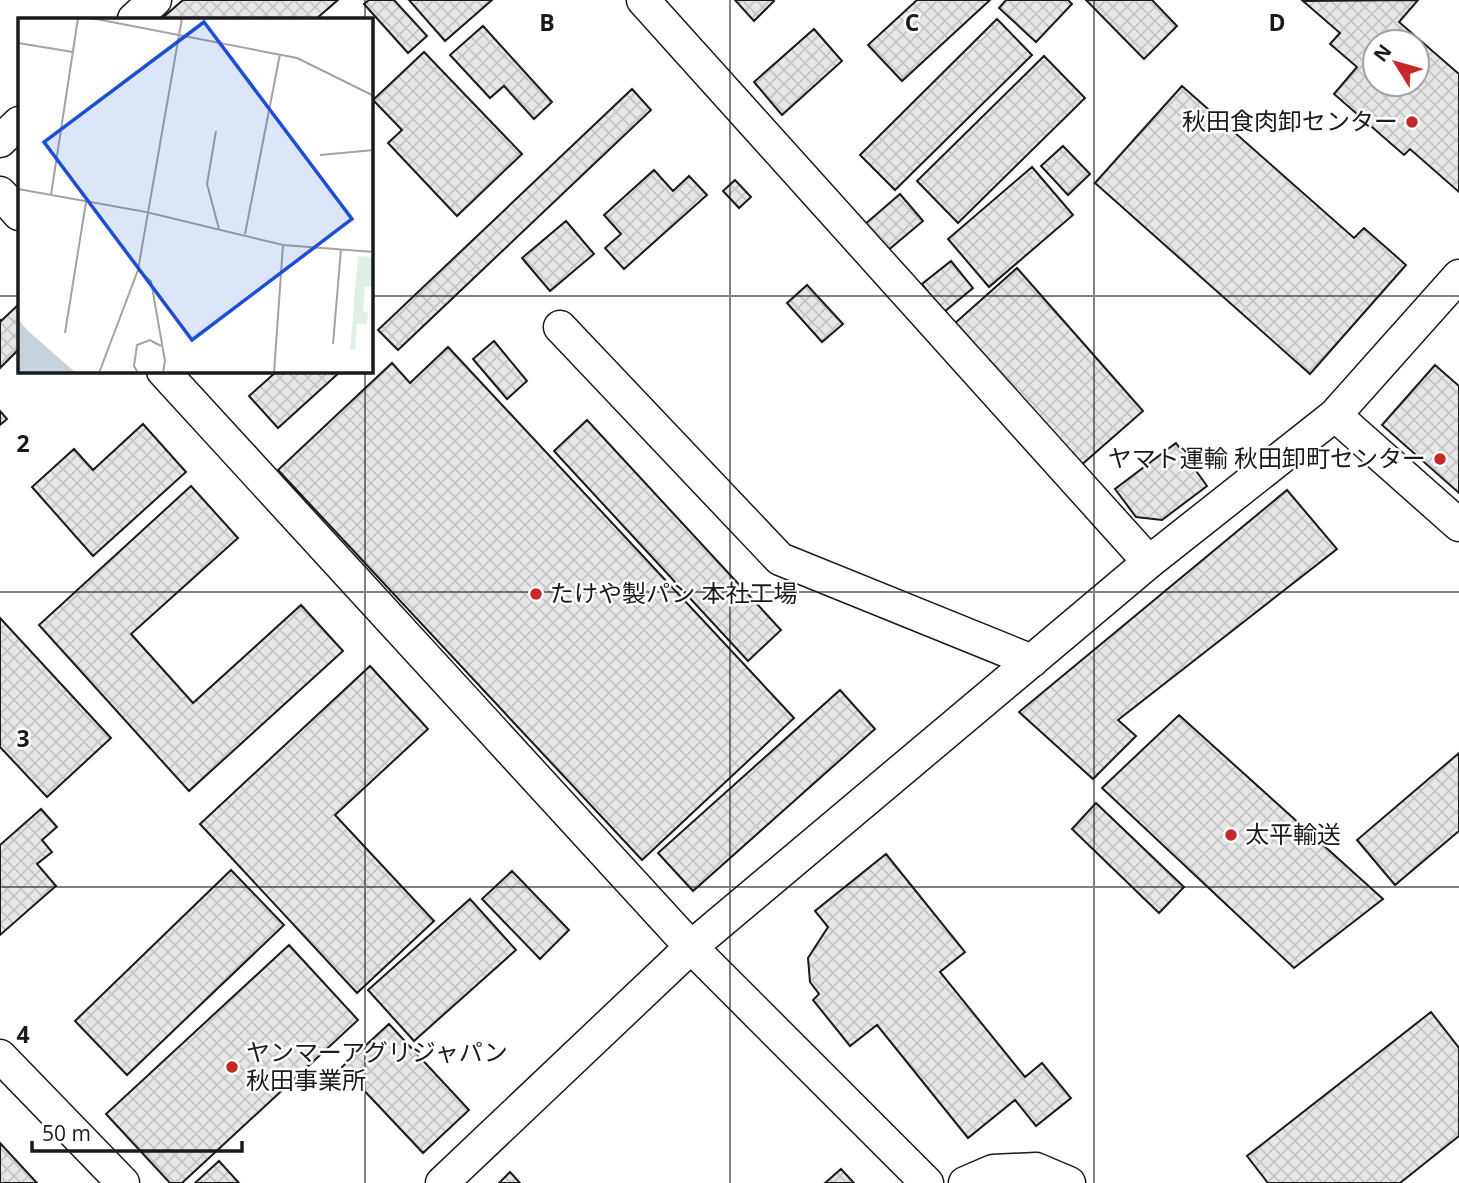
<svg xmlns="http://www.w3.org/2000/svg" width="1459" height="1183" font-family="'Open Sans','Noto Sans JP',sans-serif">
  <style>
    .building { fill: url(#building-cross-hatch); stroke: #1a1a1a; stroke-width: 2; fill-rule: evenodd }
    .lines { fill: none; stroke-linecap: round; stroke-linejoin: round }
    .minor-casing { stroke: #1a1a1a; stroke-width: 35 }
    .minor { stroke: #fff; stroke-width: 32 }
    .grid { fill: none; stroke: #1a1a1a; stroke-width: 2; stroke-opacity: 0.55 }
    .poi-dot { fill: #c62828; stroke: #fff; stroke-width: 2.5 }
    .labels { text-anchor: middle; stroke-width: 5; stroke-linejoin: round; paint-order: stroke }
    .poi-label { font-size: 24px; fill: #1a1a1a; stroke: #fff; text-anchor: start }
    .inset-road { fill: none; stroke: #a3a3a3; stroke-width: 2 }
    .view { fill: #1d4ed8; fill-opacity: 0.15; stroke: #1d4ed8; stroke-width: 3.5 }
    .inset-edge { fill: none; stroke: #1a1a1a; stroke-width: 3.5 }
    .grid-label { font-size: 23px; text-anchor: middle; font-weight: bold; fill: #1a1a1a; stroke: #fff; stroke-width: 5; stroke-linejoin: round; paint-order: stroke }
  </style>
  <defs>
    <pattern id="building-cross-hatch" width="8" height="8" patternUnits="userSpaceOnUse" patternTransform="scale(1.75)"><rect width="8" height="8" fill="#e6e6e6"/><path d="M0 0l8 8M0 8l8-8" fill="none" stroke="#c5c5c5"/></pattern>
  </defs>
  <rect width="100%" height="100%" fill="#fff"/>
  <!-- building -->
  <path class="building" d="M183 0H338L316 19H161Z
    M369 0H394L427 36 408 53 364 4Z
    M409 0H492L445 41Z
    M735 0H773L774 1 754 21Z
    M917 0H990L902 81 868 45Z
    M1006 0H1068L1072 4 1036 42 999 8Z
    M1086 0H1152L1177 26 1144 59Z
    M1418 0 1399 22 1459 74V192L1410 149 1404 155 1334 94 1357 67 1330 44 1340 33 1303 1ZM1375 42H1417V84H1375Z
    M997 19 1032 55 895 190 860 155Z
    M483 26 552 102 534 119 504 86 490 98 450 55Z
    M814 29 842 61 782 115 754 82Z
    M424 52 522 154 457 216 388 143 402 130 373 100Z
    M1044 56 1085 98 958 223 917 181Z
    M1182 86 1354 238 1364 228 1406 265 1310 374 1095 183Z
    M632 89 651 110 398 350 378 330Z
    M1063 146 1090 174 1068 195 1041 166Z
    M1032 167 1073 215 989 287 948 239Z
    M654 170 673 191 689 176 707 195 624 269 605 248 621 234 604 215Z
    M735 180 751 197 739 208 723 191Z
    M900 194 923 221 886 252 864 225Z
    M566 221 594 254 550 291 522 258Z
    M951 261 973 288 944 312 922 284Z
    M1017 268 1143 411 1079 467 954 324Z
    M807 285 843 324 822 342 787 303Z
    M19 304V349L0 368V320L1 321Z
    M494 341 527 381 507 399 473 359Z
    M448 347 794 718 642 860 278 470 392 363 410 383Z
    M1435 365 1459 386V493L1382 425Z
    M277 371H341L278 428 249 396Z
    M0 411 7 419 0 425Z
    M587 420 781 630 748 661 554 451Z
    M143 424 186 472 93 556 32 487 74 449 93 470Z
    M1176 443 1207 486 1162 520 1136 517 1115 489Z
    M191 486 238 538 131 634 193 703 301 605 343 651 189 791 39 625Z
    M1287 490 1337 549 1118 720 1136 736 1093 779 1019 712Z
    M0 618 111 738 47 797 0 747Z
    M370 666 428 729 335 815 434 921 357 993 200 824Z
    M840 690 875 729 693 891 658 853Z
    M1179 715 1383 899 1294 968 1102 788Z
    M1459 753V831L1395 885 1357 840Z
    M1096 803 1184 887 1159 913 1072 829Z
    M41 809 57 827 42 840 52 852 37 864 56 886 0 935V845Z
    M886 854 965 952 940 972 1025 1077 1042 1063 1071 1098 1036 1126 1015 1100 968 1138 877 1025 850 1046 813 1000 819 994 810 982 808 958 828 927 815 911Z
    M231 870 284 925 127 1075 75 1021Z
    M512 871 569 930 540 959 482 899Z
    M470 899 516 950 414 1041 368 990Z
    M289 945 358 1020 182 1183H170L106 1114Z
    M1431 1012 1459 1048V1136L1400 1183H1268L1247 1156Z
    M389 1024 469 1110 423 1153 342 1067Z
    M0 1143 37 1183H0Z
    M219 1161 239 1183H195Z
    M841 1169 854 1183H825Z
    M510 1172 520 1183H499Z"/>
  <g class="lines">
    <defs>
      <path id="minor" d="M643 0 1149 562
        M134 19 155 0
        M0 141 19 123
        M0 193 19 214
        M560 327 780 559 1032 661
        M163 371 691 947 927 1183
        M1335 415 1459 525
        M0 1056 123 1183
        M442 1183 691 947 1149 562 1335 415 1459 276
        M965 1183 993 1171 1036 1169 1069 1183"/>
    </defs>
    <!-- minor casing -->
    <use href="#minor" class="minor-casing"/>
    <!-- minor -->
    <use href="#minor" class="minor"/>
  </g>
  <!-- grid -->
  <path class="grid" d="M365 0V19M730 0V1183M1094 0V1183M0 296H19M371 296H1459M365 371V1183M0 592H1459M0 887H1459"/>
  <!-- markers -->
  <g class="poi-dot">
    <circle cx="1412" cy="122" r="7"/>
    <circle cx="1440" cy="459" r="7"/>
    <circle cx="536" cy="594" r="7"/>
    <circle cx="1231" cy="835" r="7"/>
    <circle cx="232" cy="1067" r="7"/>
  </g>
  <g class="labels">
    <!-- poi labels -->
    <g class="poi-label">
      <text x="1398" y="130" text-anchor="end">秋田食肉卸センター</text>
      <text x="1426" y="467" text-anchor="end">ヤマト運輸 秋田卸町センター</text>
      <text x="550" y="602">たけや製パン 本社工場</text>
      <text x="1245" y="843">太平輸送</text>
      <text x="246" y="1061">ヤンマーアグリジャパン<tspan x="246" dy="28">秋田事業所</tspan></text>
    </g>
  </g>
  <!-- overview -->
  <g transform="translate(18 18)">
    <rect width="355" height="355" fill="#fff"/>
    <path d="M340 238 355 239 356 269H347L345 294H350L349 306H339L337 332H332Z" fill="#e0efe3"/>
    <path d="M0 301 9 312 58 355H0Z" fill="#c6d2dc"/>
    <path class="inset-road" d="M73 0 279 40 356 78M0 25 55 34M198 113 189 166 201 211M302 137 356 132M0 171 128 194 265 227 356 234M33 177 60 0M227 216 262 36M120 252 133 263 147 343 145 355M47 315 68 184M315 326 323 231M81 355 120 252 164 0M120 355 116 348 119 327 132 322 143 328M256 355 265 227"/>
    <path class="view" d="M186 4 334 201 174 322 26 124Z"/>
    <rect width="355" height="355" class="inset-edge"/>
  </g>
  <g class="grid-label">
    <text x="547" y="31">B</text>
    <text x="912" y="31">C</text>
    <text x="1277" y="31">D</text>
    <text x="23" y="452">2</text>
    <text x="23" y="747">3</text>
    <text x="23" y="1043">4</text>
  </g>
  <!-- north arrow -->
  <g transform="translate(1396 63) rotate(307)"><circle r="33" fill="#ffffff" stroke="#a3a3a3" stroke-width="2"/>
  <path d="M0-5L12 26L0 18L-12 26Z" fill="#c62828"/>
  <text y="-10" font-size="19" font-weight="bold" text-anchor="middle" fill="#1a1a1a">N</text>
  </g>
  <!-- scale -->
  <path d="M32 1141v10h210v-10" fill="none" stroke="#1a1a1a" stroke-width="3.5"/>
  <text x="42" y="1141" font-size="21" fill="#1a1a1a" stroke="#ffffff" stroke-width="5" paint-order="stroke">50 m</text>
</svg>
